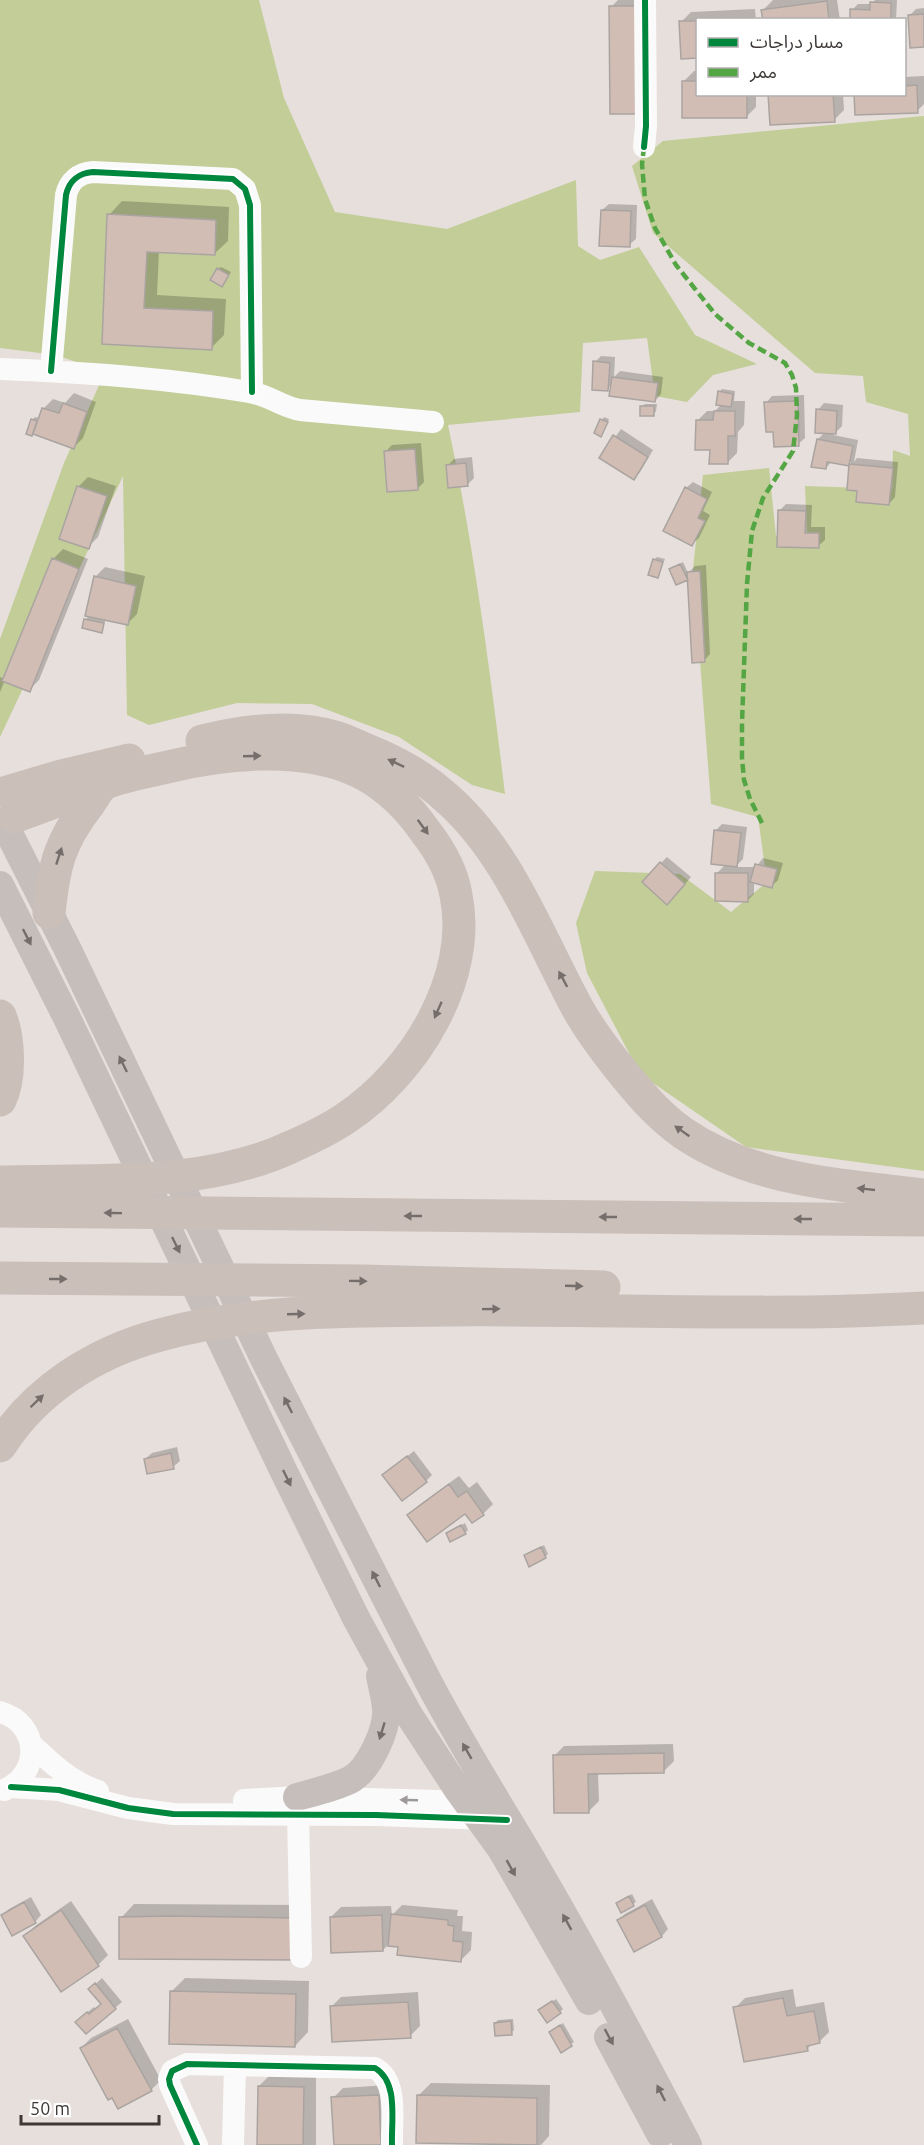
<svg xmlns="http://www.w3.org/2000/svg" width="924" height="2145" font-family="Ubuntu,'Noto Sans Arabic',sans-serif">
  <style>
    .green { fill: #c2cd98 }
    .shadow { fill: #0003 }
    .building { fill: #d2bdb4; stroke: #aaa4a1; stroke-width: 1.5 }
    .lines { fill: none; stroke-linecap: round; stroke-linejoin: round }
    .minor { stroke: #fbfafa; stroke-width: 22 }
    .major { stroke: #c6beba; stroke-width: 28 }
    .highway { stroke: #cbbfba; stroke-width: 33 }
    .quiet { stroke: #54a644; stroke-width: 4.5; stroke-dasharray: 9 4.5; stroke-linecap: butt }
    .cycleway-casing { stroke: #fff; stroke-width: 10 }
    .cycleway { stroke: #00873e; stroke-width: 6 }
    .oneway { fill: #766e6b }
    .oneway2 { fill: #746e6b }
    .oneway3 { fill: #9c9998 }
  </style>
  <rect width="100%" height="100%" fill="#e6dfdb"/>
  <!-- green -->
  <path class="green" d="M0 0H259L284 98 335 212 447 229 576 180 578 246 600 260 639 247 695 335 757 364 713 375 687 402 655 396 647 338 583 343 580 412 448 425C474 547 490 670 505 794L472 785 399 737 312 704 237 703 149 725 127 715 123 476 0 737V639L64 463 105 372 56 355 0 348Z
    M924 116V1171L746 1147 640 1074 587 973 576 923 595 871 680 874 731 912 767 882 758 817 711 804 693 569 703 475 769 468 776 536 807 535 805 486 892 489 893 450 910 456 908 414 866 402 863 376 815 373 653 233 632 166 663 141Z"/>
  <!-- shadow -->
  <path class="shadow" d="M618 0H646L647 102 611 7Z
    M773 0H837L840 20H764L763 10Z
    M875 0H897L896 20H852V10L858 4H872Z
    M924 8V45L910 15 916 9Z
    M755 9 756 20H698V56L681 22 691 12Z
    M694 71H698V94H756V107L746 117 683 116 684 81Z
    M924 76V104L917 111 904 94V77Z
    M769 94H843L844 110 834 120Z
    M122 201 229 207 228 241 214 254 159 251 157 295 226 299 224 335 211 348 103 343 109 215Z
    M609 204 637 205 636 239 629 245 602 210Z
    M221 267 231 272 222 285 218 269Z
    M601 356 615 357 614 377 620 371 663 377 661 394 655 401 612 384 607 389 595 362Z
    M722 389 735 391 734 401H745L744 425 738 432 737 453 727 463 711 448 697 421 707 411H715L722 404 719 392Z
    M74 393 96 402 83 438 73 448 33 433 32 420 35 417 40 418 43 409 53 399 65 403Z
    M804 395 805 438 798 444 774 430 766 403 772 396Z
    M824 403 843 405 842 426 833 435 858 440 854 462 857 458 898 462 895 497 889 504 858 489 849 488 851 461 848 464 832 461 826 468 818 439 825 432 818 410Z
    M645 404H657L656 411 654 414 642 407Z
    M604 417 609 419 603 432 602 420Z
    M621 429 653 450 640 472 634 478 601 457Z
    M421 443 424 482 417 489 386 451 392 445Z
    M472 457 474 478 467 485 448 465 454 459Z
    M88 477 116 486 98 537 88 547 78 487Z
    M693 482 712 492 703 511 710 515 699 538 692 544 686 488Z
    M786 504 812 505 811 527H825V540L818 546 779 511Z
    M63 549 88 559 39 680 29 690 5 680 0 692V677L5 679 53 559Z
    M657 557 665 559 657 576 654 560Z
    M683 562 688 573 695 566 706 565 710 654 704 661 689 576 687 579 671 569Z
    M105 567 145 576 137 614 127 624 106 619 101 631 84 627 86 619 90 615 95 577Z
    M722 824 747 827 743 859 735 867H756L763 858 783 863 778 880 772 886 754 882V894L748 900 717 873 726 864 716 830Z
    M667 857 691 877 674 897 661 863Z
    M177 1447 180 1461 173 1467 145 1459 152 1453Z
    M414 1451 432 1475 426 1481 391 1469Z
    M459 1476 469 1488 477 1482 493 1504 483 1514 472 1521 466 1512 409 1515 419 1505Z
    M465 1523 468 1530 465 1533H448Z
    M544 1545 548 1554 545 1557 526 1556Z
    M673 1744 674 1761 664 1771 598 1772 599 1801 589 1811 554 1756 564 1746Z
    M632 1894 636 1902 622 1911 617 1903Z
    M31 1897 41 1915 35 1922 3 1915 9 1909Z
    M652 1899 668 1929 662 1936 634 1950 618 1920 625 1914Z
    M71 1901 108 1955 98 1965 25 1936 35 1926Z
    M134 1904 311 1905 297 1958 121 1918Z
    M402 1905 458 1910 457 1916H463L462 1931 472 1932 471 1950 461 1960 400 1946 388 1945 383 1950 331 1917 341 1907 391 1906 392 1915Z
    M102 1978 122 2002 86 2032 84 2015 94 2007 96 2009 102 2004 90 1989Z
    M185 1978 309 1981 308 2032 295 2046 171 1992Z
    M793 1989 796 2007 824 2002 829 2032 819 2042 813 2043 807 2049 735 2008 745 1998Z
    M418 1992 420 2026 410 2036 331 2007 341 1997Z
    M556 1999 563 2009 560 2012 543 2008Z
    M128 2019 161 2080 151 2090 81 2048 91 2038Z
    M513 2019 514 2030 511 2033 495 2023 498 2020Z
    M563 2023 574 2042 562 2050 550 2032Z
    M272 2073 316 2074V2145H258L259 2086Z
    M431 2083 550 2085 549 2136 541 2145H518L517 2143 418 2096Z
    M388 2085 390 2145H336L333 2098 343 2088Z"/>
  <!-- building -->
  <path class="building" d="M827 1 829 20H763L761 10Z
    M870 2 891 3V20H850V9L870 10Z
    M609 6H636L637 114H610Z
    M924 14V47L910 48 908 15Z
    M679 21H698V58L681 59Z
    M682 81H698V94H747V118H682Z
    M917 85 918 113 855 115 854 94H904V86Z
    M768 94H833L835 122 770 125Z
    M601 210 631 211 630 247 599 246Z
    M107 214 216 220 215 255 147 252 144 308 213 311 212 350 102 344Z
    M217 268 229 275 222 287 210 280Z
    M593 361 610 363 608 391 592 390Z
    M612 377 658 383 655 402 609 396Z
    M718 391 733 394 731 407 716 405Z
    M798 401 799 446 774 447 773 432H766L764 402Z
    M63 403 87 412 74 449 33 434 42 408 59 413Z
    M640 406H654V416H640Z
    M816 409 837 411 836 434 815 433Z
    M714 411H735V436H728V464H709L710 450H695L696 420H713Z
    M31 419 37 421 32 436 26 434Z
    M600 419 608 422 601 437 594 433Z
    M613 435 648 457 634 480 599 458Z
    M817 439 853 446 849 466 827 462 826 469 811 467Z
    M415 449 418 490 387 492 384 451Z
    M466 463 468 486 448 488 446 465Z
    M849 464 893 468 889 505 856 502 857 491 847 490Z
    M77 486 107 496 89 549 59 539Z
    M685 487 707 499 698 518 705 521 692 546 663 531Z
    M778 510 806 511 805 533H819V548L777 547Z
    M52 558 79 569 30 692 2 681Z
    M653 559 663 562 658 578 648 575Z
    M680 564 688 580 676 585 669 569Z
    M700 571 705 662 692 663 687 572Z
    M94 576 136 586 128 625 85 616Z
    M84 619 104 623 102 633 82 628Z
    M714 830 741 833 737 867 711 864Z
    M660 862 685 884 667 905 642 882Z
    M755 864 777 869 772 888 750 882Z
    M715 873H748V902L715 901Z
    M171 1453 174 1469 147 1474 144 1459Z
    M407 1456 427 1482 402 1501 382 1475Z
    M449 1484 458 1497 467 1491 484 1515 472 1523 465 1514 427 1542 407 1515Z
    M461 1525 466 1534 450 1542 446 1533Z
    M541 1547 546 1558 529 1567 524 1555Z
    M664 1753V1773L588 1774 589 1813H554L553 1755Z
    M629 1896 634 1906 621 1913 616 1903Z
    M24 1902 36 1923 12 1936 1 1915Z
    M645 1905 662 1937 634 1952 617 1920Z
    M61 1910 99 1966 61 1992 23 1936Z
    M391 1914 448 1920V1925L454 1926 453 1941 463 1942 461 1962 397 1955 398 1947 388 1946Z
    M382 1915 383 1951 331 1953 330 1917Z
    M169 1916 298 1918V1960L119 1959V1917Z
    M95 1983 116 2009 86 2034 75 2022 87 2012 89 2014 101 2004 88 1989Z
    M170 1991 296 1994 295 2047 169 2044Z
    M783 1998 787 2016 814 2011 820 2043 807 2046 808 2051 744 2062 733 2007Z
    M552 2001 561 2013 547 2023 538 2010Z
    M408 2002 411 2038 332 2042 330 2006Z
    M511 2021 512 2035 495 2036 494 2023Z
    M560 2025 572 2046 561 2053 549 2032Z
    M117 2028 152 2091 118 2109 112 2098 108 2100 80 2048Z
    M258 2086 304 2087 303 2145H257Z
    M379 2095 381 2145H334L331 2097Z
    M417 2095 537 2098V2145L416 2143Z"/>
  <g class="lines">
    <!-- minor -->
    <path class="minor" d="M644 147 646 126 645 0
      M0 369C83 372 167 378 249 392 267 394 282 407 300 410L433 422
      M51 371 66 195C69 181 79 173 93 172L233 179 245 189 250 205 252 392
      M0 1712C40 1723 42 1774 4 1790
      M31 1744C50 1762 72 1783 98 1791
      M11 1787 59 1790 128 1808 173 1814 376 1815 489 1819
      M244 1800 297 1797 474 1802
      M298 1814 301 1957
      M197 2145 170 2085 169 2079 172 2071 187 2064 375 2068C399 2082 391 2121 392 2145
      M233 2145 235 2065"/>
    <!-- major -->
    <path class="major" d="M9 833 67 948 264 1359 428 1681C461 1744 499 1804 535 1865 589 1957 639 2051 688 2145
      M0 885 67 1018 284 1472 356 1618 409 1715 458 1790 501 1849 589 2001
      M297 1797C315 1792 333 1788 350 1780 369 1770 388 1729 386 1708 385 1697 382 1686 380 1676
      M608 2037 660 2134"/>
    <!-- highway -->
    <path class="highway" d="M202 741C245 731 292 724 335 737 350 742 364 749 379 755 401 765 423 777 442 794 508 849 538 936 578 1009 591 1032 607 1053 624 1074 642 1096 659 1116 683 1133 753 1181 842 1185 924 1195
      M7 792 61 776 129 760
      M14 817 97 786
      M0 1016C9 1037 11 1078 0 1100
      M0 1182C96 1179 205 1188 293 1146 311 1138 330 1129 346 1118 414 1073 473 978 456 895 452 871 439 849 425 831 406 804 380 779 348 767 296 747 226 753 172 766 159 769 112 778 103 785 98 789 93 798 89 804 59 842 54 866 49 913
      M0 1211 924 1220
      M0 1278 362 1281 604 1287
      M0 1446C36 1389 96 1352 160 1335 253 1309 353 1311 449 1310 565 1309 682 1313 798 1312 840 1312 882 1310 924 1308"/>
    <!-- quiet -->
    <path class="quiet" d="M644 147 642 164 645 199 655 228 676 265 715 314 749 343 785 363 792 375 796 388 797 415 793 451 763 498 752 531 747 584 742 723V758L744 780 750 799 762 823"/>
    <defs>
      <path id="cycleway" d="M644 147 646 126 645 0
        M51 371 66 195C69 181 79 173 93 172L233 179 245 189 250 205 252 392
        M11 1787 59 1790 128 1808 173 1814 376 1815 507 1820
        M197 2145 170 2085 169 2079 172 2071 187 2064 375 2068C399 2082 391 2121 392 2145"/>
    </defs>
    <!-- cycleway casing -->
    <use href="#cycleway" class="cycleway-casing"/>
    <!-- cycleway -->
    <use href="#cycleway" class="cycleway"/>
  </g>
  <!-- one-way arrows -->
  <defs><path id="oneway-solid" d="M-6-.8H1V-3.2L6.5 0L1 3.2V.8H-6Z" transform="scale(1.5)"/></defs>
  <g class="oneway">
    <use href="#oneway-solid" transform="translate(252 756) rotate(-2)"/>
    <use href="#oneway-solid" transform="translate(396 763) rotate(-155)"/>
    <use href="#oneway-solid" transform="translate(423 827) rotate(54)"/>
    <use href="#oneway-solid" transform="translate(59 856) rotate(-72)"/>
    <use href="#oneway-solid" transform="translate(563 979) rotate(-118)"/>
    <use href="#oneway-solid" transform="translate(438 1010) rotate(114)"/>
    <use href="#oneway-solid" transform="translate(682 1131) rotate(-145)"/>
    <use href="#oneway-solid" transform="translate(866 1189) rotate(-174)"/>
    <use href="#oneway-solid" transform="translate(113 1213) rotate(-179)"/>
    <use href="#oneway-solid" transform="translate(413 1216) rotate(-180)"/>
    <use href="#oneway-solid" transform="translate(608 1217) rotate(-180)"/>
    <use href="#oneway-solid" transform="translate(803 1219) rotate(-180)"/>
    <use href="#oneway-solid" transform="translate(58 1279)"/>
    <use href="#oneway-solid" transform="translate(358 1281) rotate(1)"/>
    <use href="#oneway-solid" transform="translate(574 1286) rotate(2)"/>
    <use href="#oneway-solid" transform="translate(491 1309) rotate(-1)"/>
    <use href="#oneway-solid" transform="translate(296 1314) rotate(-2)"/>
    <use href="#oneway-solid" transform="translate(37 1401) rotate(-44)"/>
  </g>
  <g class="oneway2">
    <use href="#oneway-solid" transform="translate(27 937) rotate(63)"/>
    <use href="#oneway-solid" transform="translate(123 1064) rotate(-116)"/>
    <use href="#oneway-solid" transform="translate(176 1245) rotate(64)"/>
    <use href="#oneway-solid" transform="translate(288 1405) rotate(-117)"/>
    <use href="#oneway-solid" transform="translate(287 1478) rotate(64)"/>
    <use href="#oneway-solid" transform="translate(376 1579) rotate(-117)"/>
    <use href="#oneway-solid" transform="translate(382 1731) rotate(107)"/>
    <use href="#oneway-solid" transform="translate(467 1751) rotate(-120)"/>
    <use href="#oneway-solid" transform="translate(511 1868) rotate(61)"/>
    <use href="#oneway-solid" transform="translate(567 1922) rotate(-119)"/>
    <use href="#oneway-solid" transform="translate(609 2037) rotate(62)"/>
    <use href="#oneway-solid" transform="translate(661 2093) rotate(-117)"/>
  </g>
  <use class="oneway3" href="#oneway-solid" transform="translate(409 1800) rotate(-178)"/>
  <!-- legend -->
  <rect x="696" y="18" width="210" height="78" fill="#ffffff" stroke="#b1afaf" stroke-width="1.5"/>
  <rect x="708" y="38" width="30" height="9" fill="#00873e" stroke="#b1afaf" stroke-width="1.5"/>
  <text x="750" y="48" font-size="18" fill="#3d3836">مسار دراجات</text>
  <rect x="708" y="68" width="30" height="9" fill="#54a644" stroke="#b1afaf" stroke-width="1.5"/>
  <text x="750" y="78" font-size="18" fill="#3d3836">ممر</text>
  <!-- scale -->
  <path d="M21 2115v9h138v-9" fill="none" stroke="#3d3836" stroke-width="3"/>
  <text x="30" y="2115" font-size="18" fill="#3d3836" stroke="#ffffff" stroke-width="4.5" paint-order="stroke">50 m</text>
</svg>
